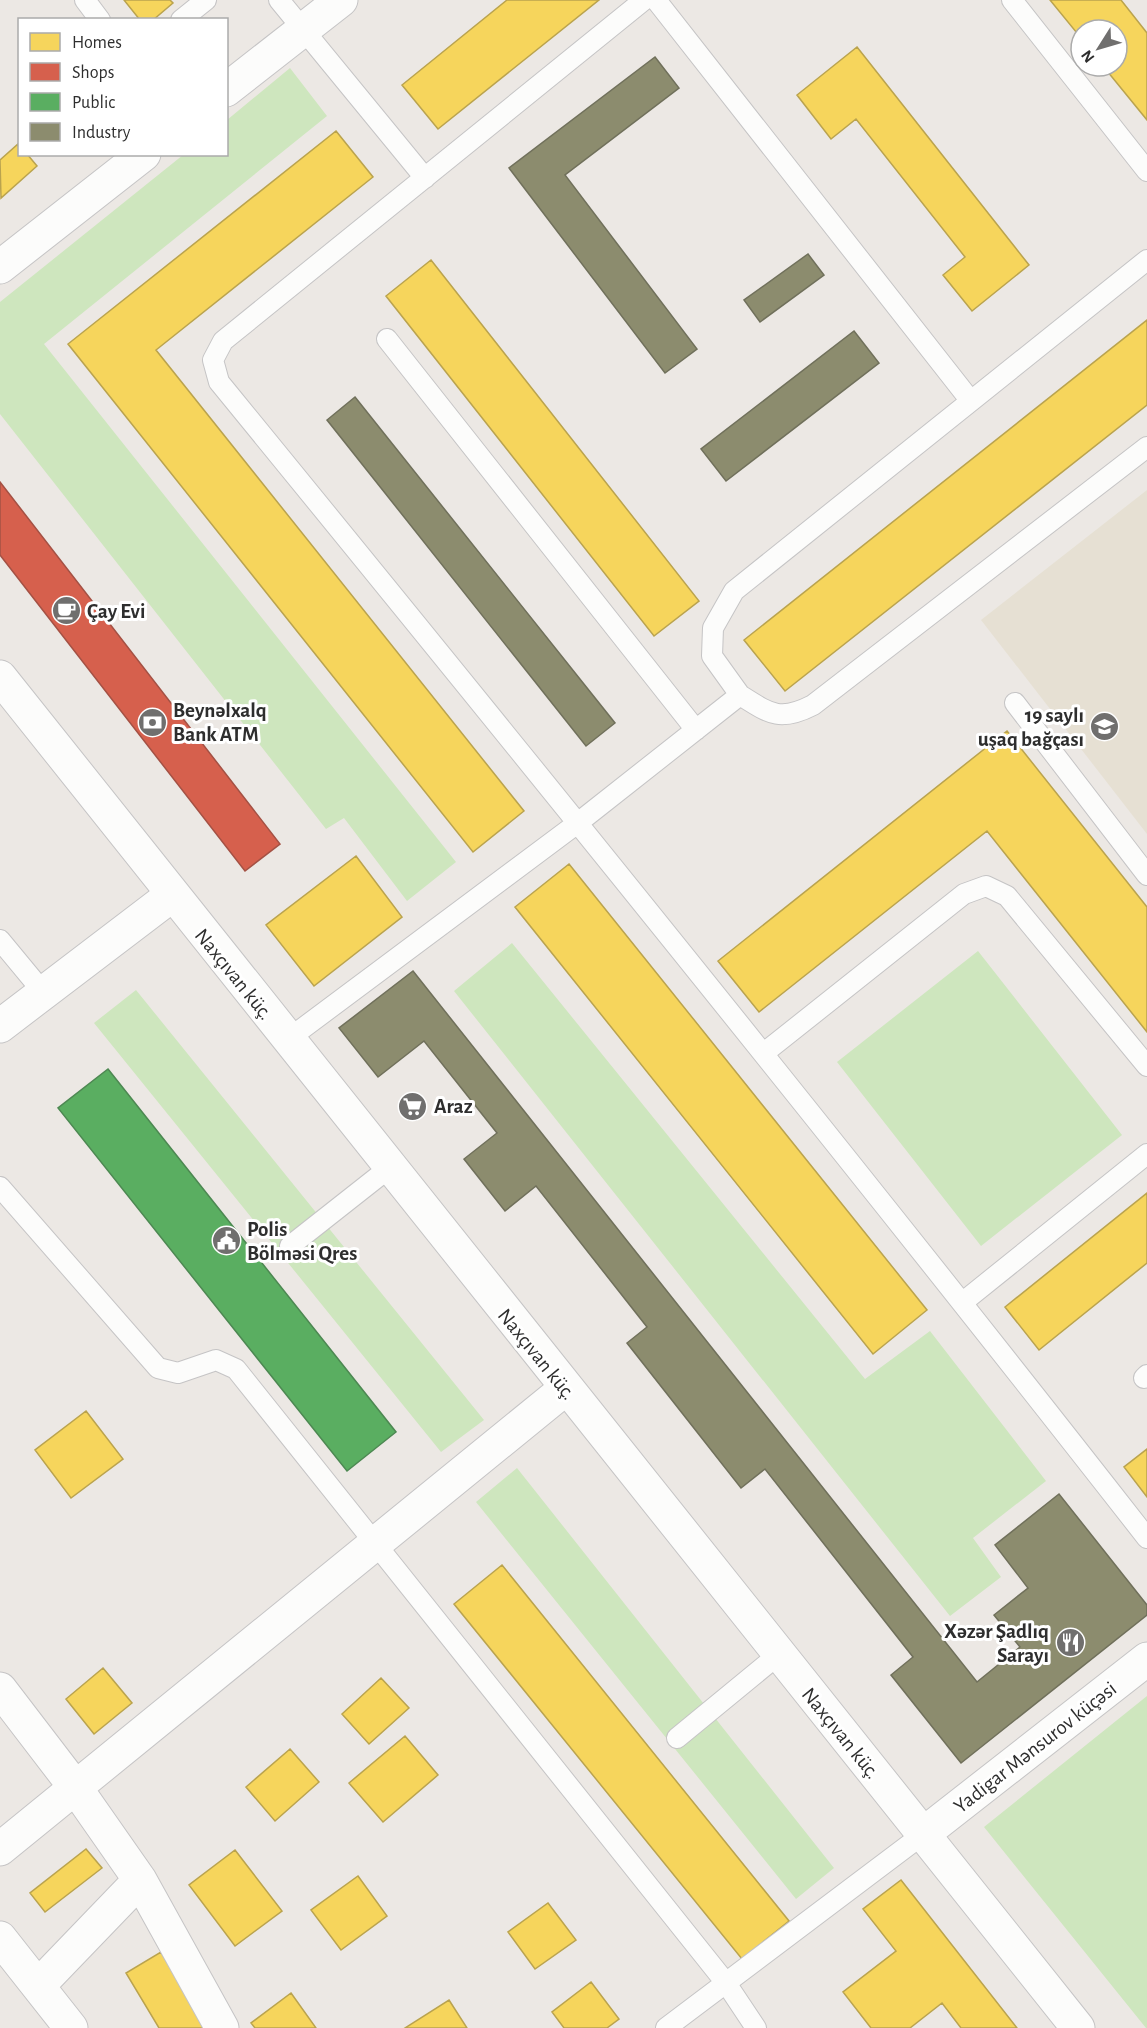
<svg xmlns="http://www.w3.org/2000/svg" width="1147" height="2028" font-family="'Alegreya Sans',sans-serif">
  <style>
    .education { fill: #e6e0d3 }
    .green { fill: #cee6be }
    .homes { fill: #f6d55c; stroke: #baa34e; stroke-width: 1.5 }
    .shops { fill: #d6604d; stroke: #a45144; stroke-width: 1.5 }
    .public { fill: #5aae61; stroke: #4d8852; stroke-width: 1.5 }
    .industry { fill: #8c8c6e; stroke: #70705b; stroke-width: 1.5 }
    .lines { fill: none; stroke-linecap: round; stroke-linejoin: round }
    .service-casing { stroke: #c5c4c5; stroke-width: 22 }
    .minor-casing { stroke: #c5c4c5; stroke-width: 35 }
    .tertiary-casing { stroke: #c5c4c5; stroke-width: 35 }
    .service { stroke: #fcfcfb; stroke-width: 20 }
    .minor { stroke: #fcfcfb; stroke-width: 33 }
    .tertiary { stroke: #fcfcfb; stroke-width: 33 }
    .labels { text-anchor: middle; stroke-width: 6; stroke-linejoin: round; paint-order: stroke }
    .poi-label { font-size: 21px; font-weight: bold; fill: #2e2e2e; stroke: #fff; text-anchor: start }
    .street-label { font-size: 21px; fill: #2e2e2e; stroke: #fff }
  </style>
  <rect width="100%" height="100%" fill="#ece8e4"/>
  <!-- education -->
  <path class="education" d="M1147 490V834L981 620Z"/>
  <!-- green -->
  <path class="green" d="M290 68 327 116 44 344 456 862 407 901 344 818 326 829 0 414V302L183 155 226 154 227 120Z
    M512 943 865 1379 930 1331 1046 1481 973 1538 1001 1577 950 1616 454 991Z
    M978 951 1122 1135 981 1246 837 1062Z
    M136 990 484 1420 441 1452 94 1023Z
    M517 1468 834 1868 796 1899 476 1502Z
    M1147 1696V2028H1146L984 1827Z"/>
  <!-- homes -->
  <path class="homes" d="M124 0H170L173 3 153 20H140Z
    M507 0H599L438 129 402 85Z
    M1050 0H1121L1147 33V120L1103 66H1117V30H1081V38Z
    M857 47 1029 265 972 311 943 275 965 257 856 119 831 139 797 95Z
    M336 131 373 177 156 350 524 811 473 852 68 344Z
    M18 144 20 154H27L37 166 1 198 0 160Z
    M431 260 699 601 654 636 386 296Z
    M1147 320V405L785 691 744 640Z
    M1007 731 1147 907V1032L987 831 759 1012 718 961Z
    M356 856 402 917 314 986 266 925Z
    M569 864 927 1310 873 1354 515 907Z
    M1147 1193V1263L1039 1350 1005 1307Z
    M86 1411 123 1459 71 1498 35 1450Z
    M1147 1449V1497L1124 1467Z
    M502 1565 789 1921 742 1959 454 1604Z
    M103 1668 132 1703 94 1734 66 1699Z
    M381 1678 409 1708 369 1744 342 1714Z
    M405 1736 438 1775 383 1822 349 1783Z
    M290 1749 319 1782 275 1821 246 1787Z
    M86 1849 102 1868 45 1912 30 1893Z
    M235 1850 282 1911 235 1946 189 1885Z
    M358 1876 387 1916 341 1950 311 1910Z
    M901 1880 1017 2028H961L942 2003 910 2028H871L843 1992 896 1951 863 1909Z
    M548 1903 576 1940 535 1969 508 1932Z
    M161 1952 207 2028H159L126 1973Z
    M591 1982 619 2019 607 2028H564L552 2012Z
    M291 1993 316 2028H255L251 2023Z
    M449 2000 467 2028H405Z"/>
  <!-- shops -->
  <path class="shops" d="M0 482 280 844 245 871 0 555Z"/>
  <!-- public -->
  <path class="public" d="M108 1069 396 1432 347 1471 58 1108Z"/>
  <!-- industry -->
  <path class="industry" d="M655 57 679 88 565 175 697 349 665 373 509 168Z
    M808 254 824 275 760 322 744 300Z
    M854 331 879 363 726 481 701 449Z
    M355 397 615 723 586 746 327 420Z
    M413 971 977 1682 1020 1647 994 1615 1028 1588 995 1545 1059 1494 1147 1605V1615L961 1763 891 1675 913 1657 765 1469 741 1488 627 1343 647 1327 536 1186 505 1211 464 1159 497 1133 424 1041 378 1077 339 1028Z"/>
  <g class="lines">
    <defs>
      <path id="service" d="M85 0 100 20
        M279 0 425 178
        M644 0 223 341 213 360 219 382C532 765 843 1149 1147 1538
        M656 0 970 400
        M1012 0 1147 171
        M181 20 206 0
        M387 339 696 730
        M740 695 712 656 713 628 734 591 1147 260
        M1015 703 1147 875
        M0 940 43 992
        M287 1040 579 822 740 695C770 714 780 722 813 705L1147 447
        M764 1053 964 894 986 886 1007 896 1147 1066
        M0 1187 158 1368 178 1373 216 1360 236 1369 726 1983 756 2028
        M290 1246 389 1168
        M963 1302 1147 1154
        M1144 1378 1147 1375
        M677 1738 778 1655
        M666 2028 922 1835"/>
      <path id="minor" d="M226 90 341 0
        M0 267 144 154
        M0 1026 172 895
        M0 1689 75 1787 140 1880 222 2028
        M922 1835 1147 1659
        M0 1849 565 1389
        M0 1938 71 2028
        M38 1986 140 1880"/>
      <path id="tertiary" d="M0 677 1078 2028"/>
    </defs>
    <!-- service casing -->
    <use href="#service" class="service-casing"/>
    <!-- minor casing -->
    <use href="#minor" class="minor-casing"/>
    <!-- tertiary casing -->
    <use href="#tertiary" class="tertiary-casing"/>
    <!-- service -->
    <use href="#service" class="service"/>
    <!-- minor -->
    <use href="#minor" class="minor"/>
    <!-- tertiary -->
    <use href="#tertiary" class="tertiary"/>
  </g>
  <!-- icons -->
  <defs>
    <symbol id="cafe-disc" viewBox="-11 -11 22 22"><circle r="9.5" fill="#706f6e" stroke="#fff"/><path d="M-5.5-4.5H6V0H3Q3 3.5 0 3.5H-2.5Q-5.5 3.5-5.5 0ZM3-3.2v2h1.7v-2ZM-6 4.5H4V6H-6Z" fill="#fff"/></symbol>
    <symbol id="bank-disc" viewBox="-11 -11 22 22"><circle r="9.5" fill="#706f6e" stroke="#fff"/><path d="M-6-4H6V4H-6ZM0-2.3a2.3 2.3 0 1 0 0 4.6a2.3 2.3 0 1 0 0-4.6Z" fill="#fff"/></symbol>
    <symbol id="school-disc" viewBox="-11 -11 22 22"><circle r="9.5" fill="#706f6e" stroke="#fff"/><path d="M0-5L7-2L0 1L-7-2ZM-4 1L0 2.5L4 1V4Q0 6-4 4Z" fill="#fff"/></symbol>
    <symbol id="supermarket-disc" viewBox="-11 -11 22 22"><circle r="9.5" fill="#706f6e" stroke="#fff"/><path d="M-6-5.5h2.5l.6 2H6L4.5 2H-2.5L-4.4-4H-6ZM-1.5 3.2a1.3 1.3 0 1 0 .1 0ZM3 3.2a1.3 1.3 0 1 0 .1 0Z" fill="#fff"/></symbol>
    <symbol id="civic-disc" viewBox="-11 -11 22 22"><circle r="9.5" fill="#706f6e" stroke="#fff"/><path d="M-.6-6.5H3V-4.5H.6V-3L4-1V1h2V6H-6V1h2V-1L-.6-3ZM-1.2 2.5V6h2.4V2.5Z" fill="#fff"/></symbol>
    <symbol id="restaurant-disc" viewBox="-11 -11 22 22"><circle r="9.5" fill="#706f6e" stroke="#fff"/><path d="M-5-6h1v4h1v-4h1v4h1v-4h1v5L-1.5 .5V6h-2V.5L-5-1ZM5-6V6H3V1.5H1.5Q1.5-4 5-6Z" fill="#fff"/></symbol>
  </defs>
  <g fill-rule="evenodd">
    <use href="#cafe-disc" x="50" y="594" width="33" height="33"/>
    <use href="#bank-disc" x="136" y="706" width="33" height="33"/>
    <use href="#school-disc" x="1088" y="710" width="33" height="33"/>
    <use href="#supermarket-disc" x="396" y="1090" width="33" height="33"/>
    <use href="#civic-disc" x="210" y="1224" width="33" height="33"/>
    <use href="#restaurant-disc" x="1054" y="1626" width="33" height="33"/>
  </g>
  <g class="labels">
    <!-- poi labels -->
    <g class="poi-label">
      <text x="87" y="618">Çay Evi</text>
      <text x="173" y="717">Beynəlxalq<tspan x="173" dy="24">Bank ATM</tspan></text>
      <text x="1084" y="722" text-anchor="end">19 saylı<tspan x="1084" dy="24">uşaq bağçası</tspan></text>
      <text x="434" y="1113">Araz</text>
      <text x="247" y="1236">Polis<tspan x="247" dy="24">Bölməsi Qres</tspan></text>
      <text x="1049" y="1638" text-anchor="end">Xəzər Şadlıq<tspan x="1049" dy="24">Sarayı</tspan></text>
    </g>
    <!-- street labels -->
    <g class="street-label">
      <text transform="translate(234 974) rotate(51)" y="7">Naxçıvan küç.</text>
      <text transform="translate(537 1354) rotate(51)" y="7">Naxçıvan küç.</text>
      <text transform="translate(841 1733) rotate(51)" y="7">Naxçıvan küç.</text>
      <text transform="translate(1035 1747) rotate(-38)" y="7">Yadigar Mənsurov küçəsi</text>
    </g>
  </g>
  <!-- legend -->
  <rect x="18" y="18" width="210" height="138" fill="#ffffff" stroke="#ababab" stroke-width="1.5"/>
  <rect x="30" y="33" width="30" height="18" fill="#f6d55c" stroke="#ababab" stroke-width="1.5"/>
  <text x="72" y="48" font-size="18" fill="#2e2e2e">Homes</text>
  <rect x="30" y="63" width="30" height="18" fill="#d6604d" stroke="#ababab" stroke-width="1.5"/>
  <text x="72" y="78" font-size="18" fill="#2e2e2e">Shops</text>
  <rect x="30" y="93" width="30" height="18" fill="#5aae61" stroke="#ababab" stroke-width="1.5"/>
  <text x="72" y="108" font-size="18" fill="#2e2e2e">Public</text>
  <rect x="30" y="123" width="30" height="18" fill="#8c8c6e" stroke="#ababab" stroke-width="1.5"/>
  <text x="72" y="138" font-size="18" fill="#2e2e2e">Industry</text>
  <!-- north arrow -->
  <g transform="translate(1099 48) rotate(233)"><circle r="28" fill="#ffffff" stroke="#ababab" stroke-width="1.5"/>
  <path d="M0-4.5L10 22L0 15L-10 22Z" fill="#706f6e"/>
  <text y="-9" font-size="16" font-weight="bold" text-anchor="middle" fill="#2e2e2e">N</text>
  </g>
</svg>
